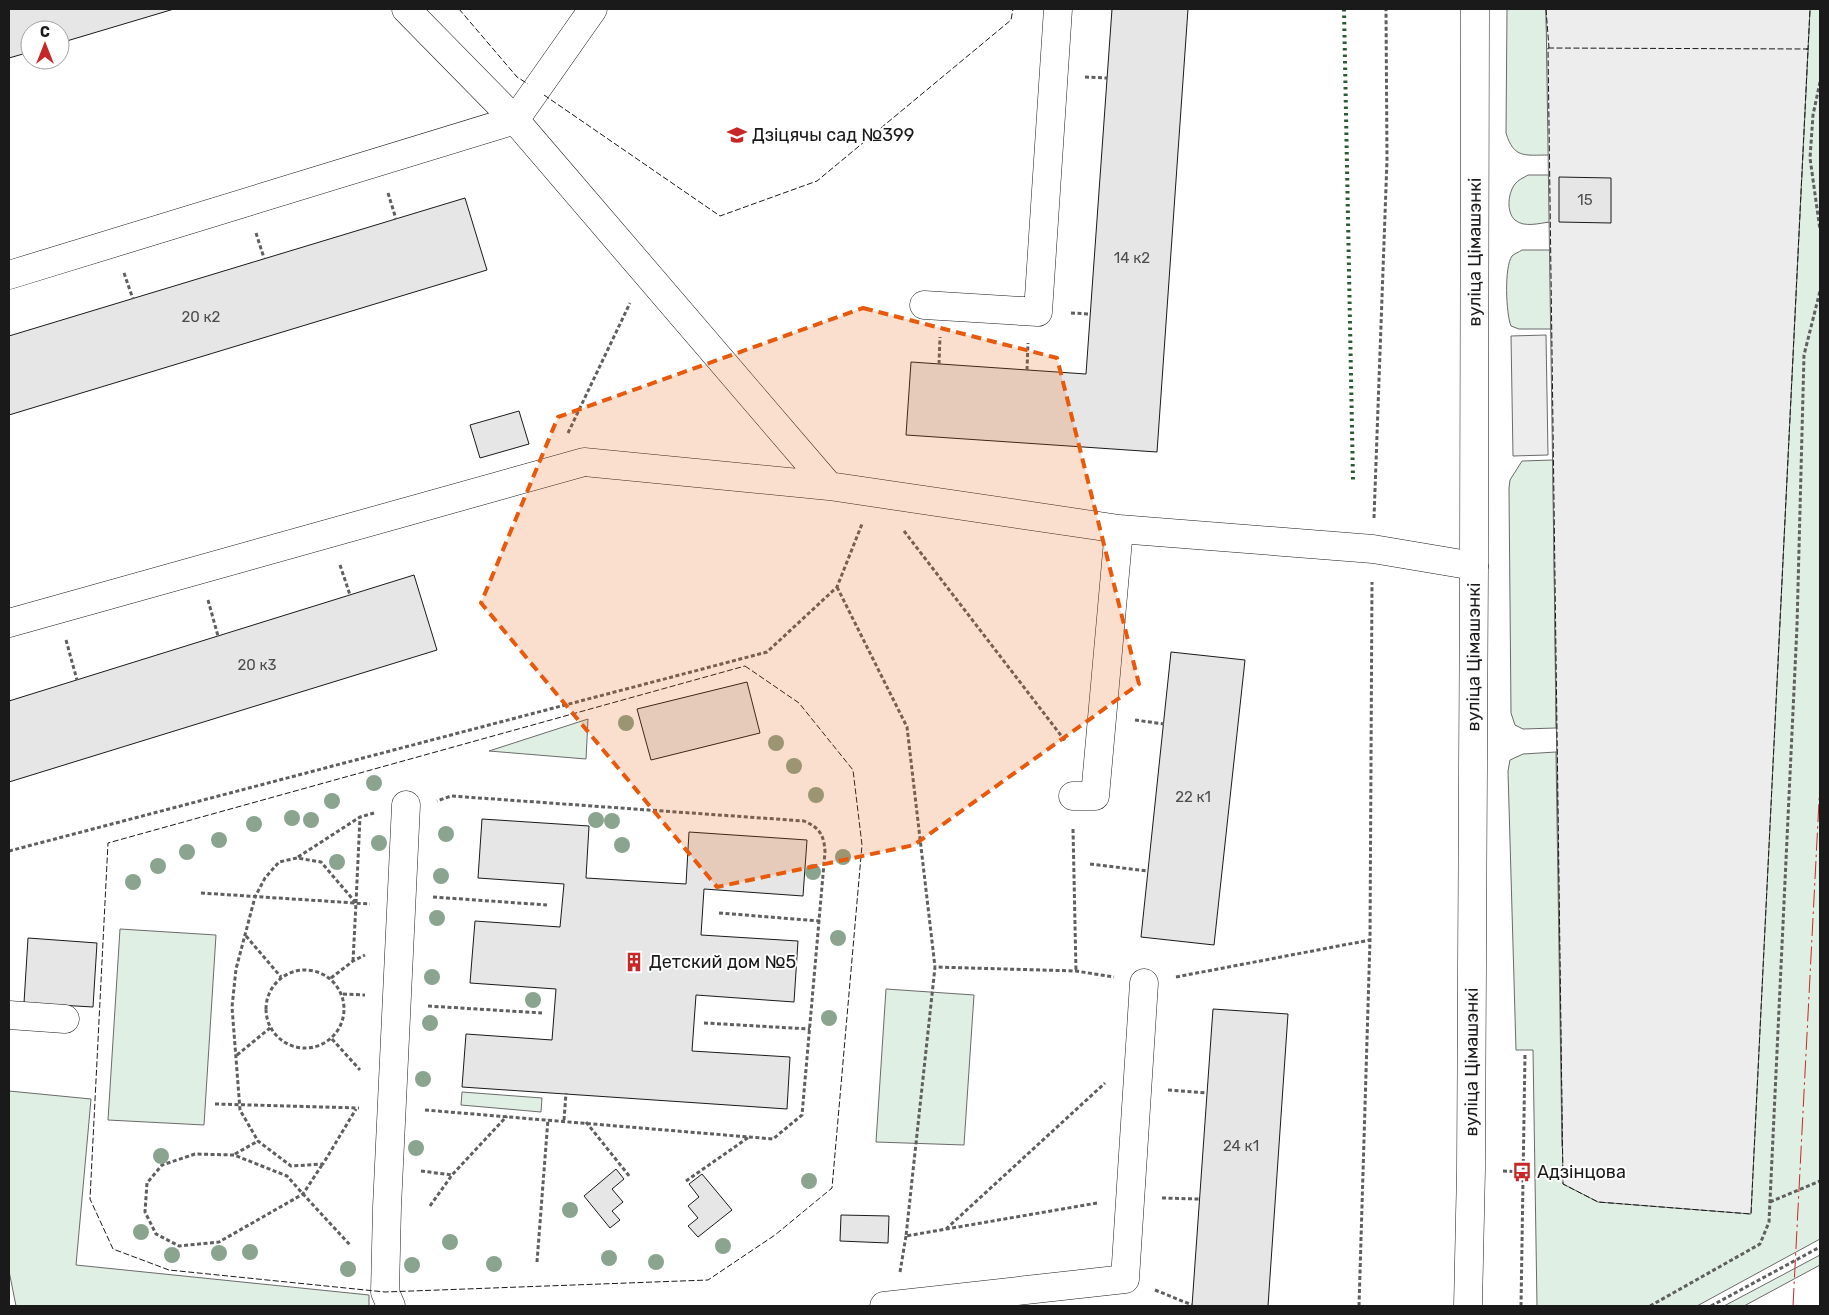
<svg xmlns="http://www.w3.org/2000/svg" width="1829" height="1315" font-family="Rubik,sans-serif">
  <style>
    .green { fill: #e0efe3; stroke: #6a6a6a }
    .parking { fill: #ededed; stroke: #6a6a6a }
    .building { fill: #e6e6e6; stroke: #1a1a1a }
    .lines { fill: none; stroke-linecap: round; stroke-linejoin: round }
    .minor-casing { stroke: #1a1a1a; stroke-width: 29 }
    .major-casing { stroke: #1a1a1a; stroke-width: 29 }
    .path { stroke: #5f5f5f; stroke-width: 3; stroke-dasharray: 4 2.5; stroke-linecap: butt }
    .minor { stroke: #fff; stroke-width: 28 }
    .major { stroke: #fff; stroke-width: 28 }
    .hedge { stroke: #2b5a34; stroke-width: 4; stroke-dasharray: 2.5 4; stroke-linecap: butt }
    .fence { stroke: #1a1a1a; stroke-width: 1; stroke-dasharray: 6 2.5; stroke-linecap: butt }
    .power { stroke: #c62828; stroke-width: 1; stroke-dasharray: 18 4 2.5 4; stroke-linecap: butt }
    .tree { fill: #8aa48f }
    .marked { fill: #e8590c; fill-opacity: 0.2; stroke: #e8590c; stroke-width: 4; stroke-dasharray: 10 6; stroke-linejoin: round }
    .labels { text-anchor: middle; stroke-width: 4; stroke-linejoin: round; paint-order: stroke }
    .number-label { font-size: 15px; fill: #4d4d4d }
    .poi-label { font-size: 18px; fill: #1a1a1a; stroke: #fff; text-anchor: start }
    .street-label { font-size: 18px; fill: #1a1a1a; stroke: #fff }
  </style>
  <rect width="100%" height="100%" fill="#fff"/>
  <!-- green -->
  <path class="green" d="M1507 9H1546L1549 155C1525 155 1514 159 1506 133Z
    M1810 9H1820V1239L1697 1306H1537L1533 1050H1516L1508 771 1510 760 1523 754 1556 752 1562 1147 1777 680Z
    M1528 175H1549L1550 222C1540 223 1524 228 1515 220 1506 212 1508 193 1515 184 1518 180 1523 178 1528 175Z
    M1522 250H1550L1551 329H1519L1511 326C1506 314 1504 267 1512 256 1514 254 1519 252 1522 250Z
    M1553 460 1556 728 1523 729 1515 725 1511 713 1509 488 1510 480 1522 461Z
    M588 719 586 759 489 751Z
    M120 929 216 935 204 1125 108 1120Z
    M886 989 974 995 964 1145 876 1142Z
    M9 1091 91 1099 76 1265 369 1295V1306H16L9 1271Z
    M462 1092 542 1098 541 1112 461 1105Z
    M1820 1255V1265L1744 1306H1724Z"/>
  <!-- parking -->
  <path class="parking" d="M1546 9H1810L1751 1214 1598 1202 1563 1184Z
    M1546 335 1548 455 1513 456 1511 336Z"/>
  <!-- building -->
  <path class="building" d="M9 9H174L60 43V30H30V52L9 58Z
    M1112 9H1188L1157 452 906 435 911 362 1086 374Z
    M1559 177 1611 178V223L1559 222Z
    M465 198 487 270 9 415V336Z
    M519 411 529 444 480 458 470 425Z
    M414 575 437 650 9 782V701Z
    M1171 652 1245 660 1214 945 1141 937Z
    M747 682 760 733 651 760 637 709Z
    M482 819 589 826 586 878 686 884 689 832 807 840 803 896 704 889 701 935 798 941 794 1002 696 995 692 1051 790 1057 787 1109 462 1087 466 1034 552 1040 556 989 470 983 475 921 560 927 564 884 478 878Z
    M28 938 97 943 93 1007 24 1003Z
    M1213 1009 1288 1014 1268 1306H1192Z
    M616 1169 624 1179 612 1189 623 1202 612 1211 620 1220 610 1228 584 1196Z
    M702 1174 732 1210 698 1237 688 1226 698 1218 688 1206 699 1197 689 1184Z
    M841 1215 889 1216 888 1243 840 1241Z"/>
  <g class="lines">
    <defs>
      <path id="minor" d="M406 9 515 120 829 486
        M9 275 515 120 593 9
        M924 305 1038 312 1058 9
        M9 623 584 462 829 486 1119 529 1373 549 1474 566
        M1073 796H1095L1119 529
        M9 1015 65 1019
        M391 1306 385 1292 387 1207 406 805
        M884 1306 1125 1279 1144 983"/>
      <g id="major">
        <path id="s1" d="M1468 1306 1471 1170 1474 566 1475 9"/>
      </g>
    </defs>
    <!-- minor casing -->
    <use href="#minor" class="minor-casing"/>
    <!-- major casing -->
    <use href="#major" class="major-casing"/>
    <!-- path -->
    <path class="path" d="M1085 77 1107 78
      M1820 82 1813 115 1810 158 1820 230
      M388 193 396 219
      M256 233 264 258
      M124 273 133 299
      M1071 313 1090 314
      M939 364 940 337
      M1027 370 1028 343
      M568 433 630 303
      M1374 518 1387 160 1386 9
      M904 531 1066 742
      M340 565 350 595
      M837 587 907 727 935 967
      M208 600 218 636
      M66 640 77 680
      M1135 720 1164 724
      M1073 829 1076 971
      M9 851 767 652 837 587 862 524
      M298 857 360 817 374 813
      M1090 864 1148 871
      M201 893 370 904
      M433 897 547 905
      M356 903 360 817
      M719 913 820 921
      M246 936 281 977
      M353 961 356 903 321 862 297 858 279 862 265 878 255 897 236 969 232 1007 240 1110 258 1141 291 1166 323 1164 356 1109
      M266 1009a39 39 0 1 1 78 0a39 39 0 1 1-78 0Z
      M1176 977 1370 940
      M331 978 353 961 365 955
      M343 994 365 995
      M428 1006 542 1013
      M704 1023 810 1029
      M332 1039 360 1070
      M237 1055 270 1028
      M1168 1090 1207 1093
      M215 1104 359 1108
      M425 1110 773 1139 802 1115 825 852C824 835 820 828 804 821L451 796 437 801
      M564 1120 566 1093
      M586 1122 630 1177
      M235 1154 258 1141
      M322 1165 303 1194 219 1242 179 1246 156 1234 145 1212 147 1183 162 1165 195 1154 234 1155 287 1176 303 1194 350 1245
      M421 1171 452 1175
      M1503 1171 1522 1172
      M686 1181 749 1137
      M1162 1198 1199 1199
      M1770 1202 1820 1181
      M1097 1203 906 1236 935 967 1076 971 1114 977
      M430 1206 452 1175 507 1116
      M946 1229 1105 1083
      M537 1262 548 1119
      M900 1272 906 1236
      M1155 1290 1192 1305
      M1359 1306 1370 940 1372 582
      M1521 1306 1525 1054
      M1650 1306 1760 1244 1769 1222 1797 626 1804 355 1820 291
      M1711 1306 1820 1247"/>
    <!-- minor -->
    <use href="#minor" class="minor"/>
    <!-- major -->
    <use href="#major" class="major"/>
    <!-- hedge -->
    <path class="hedge" d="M1344 9 1353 481"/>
    <!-- fence -->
    <path class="fence" d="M459 9 517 77 528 84
      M1546 9 1549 48
      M1548 48 1808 49 1751 1214 1598 1202 1563 1184Z
      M1806 49H1808L1810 9
      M544 95 720 216 817 181 1011 20 1013 9
      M745 666 799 703 853 770 862 845 832 1188 775 1235 708 1280 385 1292 169 1270 113 1249 90 1199 108 843Z"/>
    <!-- power -->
    <path class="power" d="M1793 1306 1820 782"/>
  </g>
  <!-- trees -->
  <g class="tree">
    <circle cx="626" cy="723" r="8"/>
    <circle cx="776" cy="743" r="8"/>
    <circle cx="794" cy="766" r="8"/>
    <circle cx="374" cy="783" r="8"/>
    <circle cx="816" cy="795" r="8"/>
    <circle cx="332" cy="801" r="8"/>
    <circle cx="292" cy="818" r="8"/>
    <circle cx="311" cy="820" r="8"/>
    <circle cx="596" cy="820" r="8"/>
    <circle cx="612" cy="821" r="8"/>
    <circle cx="254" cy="824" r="8"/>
    <circle cx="446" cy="834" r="8"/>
    <circle cx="219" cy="840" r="8"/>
    <circle cx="379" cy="843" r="8"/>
    <circle cx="622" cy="845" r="8"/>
    <circle cx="187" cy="852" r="8"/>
    <circle cx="843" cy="857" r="8"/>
    <circle cx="337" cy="862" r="8"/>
    <circle cx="158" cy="866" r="8"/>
    <circle cx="813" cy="872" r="8"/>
    <circle cx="441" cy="876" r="8"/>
    <circle cx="133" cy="882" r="8"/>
    <circle cx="437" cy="918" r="8"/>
    <circle cx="838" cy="938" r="8"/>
    <circle cx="432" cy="977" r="8"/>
    <circle cx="533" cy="1000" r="8"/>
    <circle cx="829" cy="1018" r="8"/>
    <circle cx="430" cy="1023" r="8"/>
    <circle cx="423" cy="1079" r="8"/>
    <circle cx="416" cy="1148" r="8"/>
    <circle cx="161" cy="1156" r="8"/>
    <circle cx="809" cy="1181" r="8"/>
    <circle cx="570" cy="1210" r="8"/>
    <circle cx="141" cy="1232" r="8"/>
    <circle cx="450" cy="1242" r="8"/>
    <circle cx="723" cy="1246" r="8"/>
    <circle cx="250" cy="1252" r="8"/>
    <circle cx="219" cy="1253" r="8"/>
    <circle cx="172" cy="1255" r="8"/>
    <circle cx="609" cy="1258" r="8"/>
    <circle cx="656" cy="1262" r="8"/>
    <circle cx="494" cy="1264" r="8"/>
    <circle cx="412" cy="1265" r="8"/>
    <circle cx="348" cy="1269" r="8"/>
  </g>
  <!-- marked area -->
  <path class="marked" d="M863 308 1057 358 1139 684 914 845 717 887 481 603 558 417Z"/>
  <!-- icons -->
  <defs>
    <symbol id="school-bare" viewBox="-9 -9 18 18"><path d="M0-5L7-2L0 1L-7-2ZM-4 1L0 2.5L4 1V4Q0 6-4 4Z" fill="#c62828" stroke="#fff" stroke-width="2.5" paint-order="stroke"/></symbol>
    <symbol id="building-bare" viewBox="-9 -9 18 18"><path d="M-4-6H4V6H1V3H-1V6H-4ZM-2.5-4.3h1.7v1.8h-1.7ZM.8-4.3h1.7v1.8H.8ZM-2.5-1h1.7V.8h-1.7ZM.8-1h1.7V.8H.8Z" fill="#c62828" stroke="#fff" stroke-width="2.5" paint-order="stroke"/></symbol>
    <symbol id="bus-bare" viewBox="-9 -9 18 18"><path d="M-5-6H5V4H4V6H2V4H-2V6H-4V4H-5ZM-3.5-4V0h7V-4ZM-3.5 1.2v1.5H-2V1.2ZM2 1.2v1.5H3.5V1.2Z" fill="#c62828" stroke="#fff" stroke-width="2.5" paint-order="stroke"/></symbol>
  </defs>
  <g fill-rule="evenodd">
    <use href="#school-bare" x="723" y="121" width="28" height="28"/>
    <use href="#building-bare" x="620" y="948" width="28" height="28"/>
    <use href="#bus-bare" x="1508" y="1158" width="28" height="28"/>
  </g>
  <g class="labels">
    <!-- number labels -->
    <g class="number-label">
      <text x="1585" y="205">15</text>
      <text x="1132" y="263">14 к2</text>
      <text x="201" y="322">20 к2</text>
      <text x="257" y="670">20 к3</text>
      <text x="1193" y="802">22 к1</text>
      <text x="1241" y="1151">24 к1</text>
    </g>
    <!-- poi labels -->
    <g class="poi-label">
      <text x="752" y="141">Дзіцячы сад №399</text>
      <text x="649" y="968">Детский дом №5</text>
      <text x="1537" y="1178">Адзінцова</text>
    </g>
    <!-- street labels -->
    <g class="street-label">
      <text dy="6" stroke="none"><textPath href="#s1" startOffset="1054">вуліца Цімашэнкі</textPath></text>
      <text dy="6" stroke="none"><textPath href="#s1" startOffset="649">вуліца Цімашэнкі</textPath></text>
      <text dy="6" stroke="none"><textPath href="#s1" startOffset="244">вуліца Цімашэнкі</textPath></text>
    </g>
  </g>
  <!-- border -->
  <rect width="1829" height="1315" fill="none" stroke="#1a1a1a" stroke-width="20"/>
  <!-- north arrow -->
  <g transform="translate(45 45)"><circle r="24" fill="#ffffff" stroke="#a3a3a3"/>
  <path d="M0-4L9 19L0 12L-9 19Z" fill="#c62828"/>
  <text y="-8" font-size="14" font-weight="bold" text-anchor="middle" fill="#1a1a1a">С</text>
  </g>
</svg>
